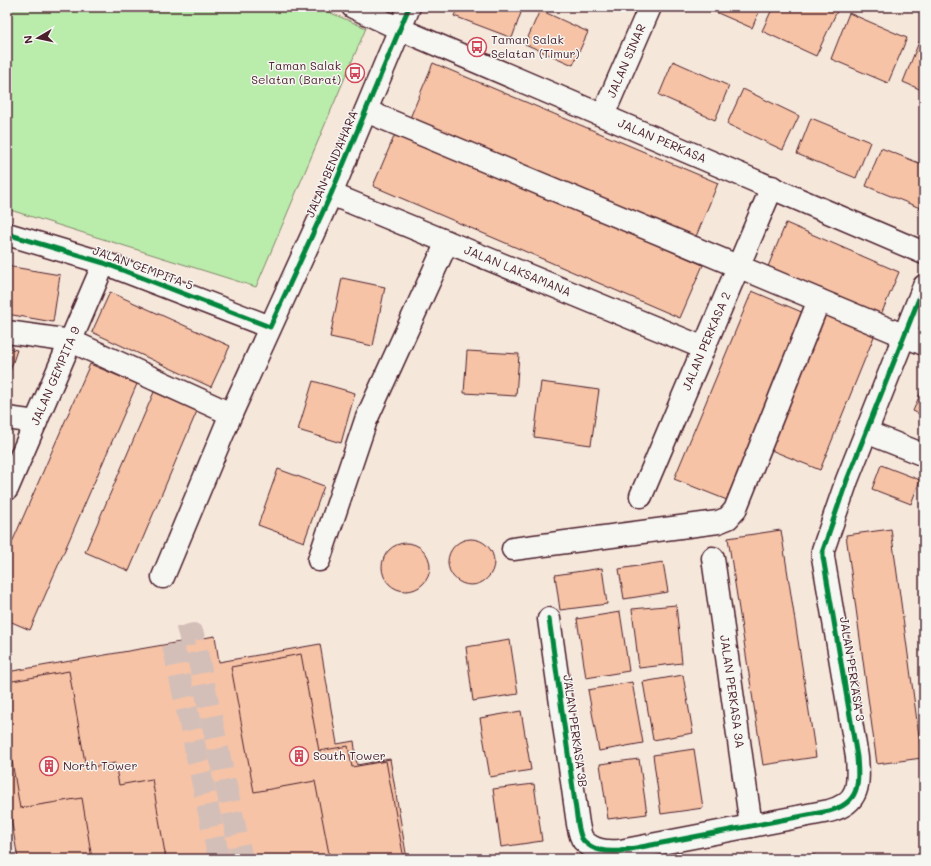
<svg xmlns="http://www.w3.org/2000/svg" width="931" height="866" font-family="Mali,sans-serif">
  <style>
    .green { fill: #baecab; stroke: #82866b }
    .building { fill: #f6c3a6; stroke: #4a1f2b }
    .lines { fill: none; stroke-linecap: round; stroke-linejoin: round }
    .minor-tunnel { stroke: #d4bfb8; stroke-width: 22; stroke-dasharray: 22 11; stroke-linecap: butt }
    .minor-casing { stroke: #4a1f2b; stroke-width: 25 }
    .minor { stroke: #f6f6f2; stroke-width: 22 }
    .cycleway-casing { stroke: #f6f6f2; stroke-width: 8 }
    .cycleway { stroke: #00873e; stroke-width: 5 }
    .labels { text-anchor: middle; stroke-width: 3; stroke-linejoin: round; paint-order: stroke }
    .poi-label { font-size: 12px; fill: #4a1f2b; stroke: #f6f6f2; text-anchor: start }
    .street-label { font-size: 12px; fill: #4a1f2b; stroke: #f6f6f2 }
  </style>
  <rect width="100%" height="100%" fill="#f6e7db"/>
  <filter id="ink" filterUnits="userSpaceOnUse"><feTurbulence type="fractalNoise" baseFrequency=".025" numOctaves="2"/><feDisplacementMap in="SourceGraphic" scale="8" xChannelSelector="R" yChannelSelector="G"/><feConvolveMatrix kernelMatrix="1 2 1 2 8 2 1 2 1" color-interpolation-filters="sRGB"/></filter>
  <g filter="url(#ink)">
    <!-- green -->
    <path class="green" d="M7 7H317L366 28 256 287 7 209Z"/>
    <!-- building -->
    <path class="building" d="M458 7H523L512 38 454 16Z
      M704 7H761L752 28Z
      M773 7H833L838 9 816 56 762 31Z
      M540 10 588 32 573 65 525 44Z
      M849 13 907 38 888 83 831 59Z
      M919 42 924 44V91L903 82Z
      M673 61 729 86 715 120 659 95Z
      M433 63 718 183 695 239 410 118Z
      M743 89 799 116 783 150 727 124Z
      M811 118 870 142 856 178 797 154Z
      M396 132 703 265 680 318 373 186Z
      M881 148 924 165V196L920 208 866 186Z
      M786 223 899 272 880 317 767 269Z
      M7 266 60 275 53 322 7 314Z
      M342 278 385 287 373 346 330 337Z
      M752 291 804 313 727 500 674 479Z
      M110 292 230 346 211 387 92 332Z
      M821 312 875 334 820 470 766 448Z
      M7 348 17 350 7 380Z
      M467 351 519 354 516 396 464 393Z
      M90 364 137 384 30 630 7 620V554Z
      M313 381 355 393 341 443 298 430Z
      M541 382 599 390 591 445 534 437Z
      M924 385V416L913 411Z
      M154 392 197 411 129 571 85 552Z
      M881 465 920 480 911 504 872 489Z
      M278 469 324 486 304 542 258 525Z
      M891 529 922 758 877 764 846 535Z
      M781 530 816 757 763 765 728 538Z
      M448 562a23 23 0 1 1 46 0a23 23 0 1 1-46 0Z
      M382 567a24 24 0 1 1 48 0a24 24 0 1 1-48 0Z
      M663 562 668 592 624 599 619 569Z
      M602 568 607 604 560 610 555 575Z
      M676 605 682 663 639 668 632 609Z
      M620 612 629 671 586 678 577 619Z
      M215 636 219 662 320 644 337 744 354 741 357 765 390 759 407 859H18L7 795V672Z
      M510 640 518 694 473 701 466 647Z
      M301 654 319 751 348 746 352 767 386 761 404 859H330L315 781 254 792 231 667Z
      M69 671 86 768 115 763 119 785 152 779 166 859H92L82 798 20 808 7 732V682Z
      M683 675 693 733 653 740 643 682Z
      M632 682 643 743 599 751 588 690Z
      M521 711 531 770 490 777 480 718Z
      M694 749 703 808 661 814 653 755Z
      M639 759 647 814 608 819 600 764Z
      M534 784 542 841 501 847 493 789Z
      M815 855 816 859H787Z"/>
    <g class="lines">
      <!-- minor-tunnel -->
      <path class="minor-tunnel" d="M219 859 172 640 193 634 242 859"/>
      <defs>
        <g id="minor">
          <path id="s1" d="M353 7 400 29 924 253"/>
          <path d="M366 111 924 344"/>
          <path id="s2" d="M603 115 650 7"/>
          <path id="s3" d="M331 194 704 348"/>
          <path d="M7 234 104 263 270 327"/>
          <path d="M7 332 71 341 231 414"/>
          <path d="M7 418 36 422"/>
          <path d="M866 432 924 455"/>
          <path id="s4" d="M7 489 104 263"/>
          <path id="s5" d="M641 496 772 187"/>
          <path d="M513 549 718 522 728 518 735 510 819 300"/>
          <path id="s6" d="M713 558 751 826"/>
          <path d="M319 560 366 420 447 242"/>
          <path d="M163 577 231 414 331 194 409 7"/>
          <path d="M549 619 578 824C579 829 580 836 583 840 593 851 606 852 620 851L829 811C860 803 859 784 857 757L823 557V550L847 480 924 286"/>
        </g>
      </defs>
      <!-- minor casing -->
      <use href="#minor" class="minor-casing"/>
      <!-- minor -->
      <use href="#minor" class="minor"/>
      <defs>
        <path id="cycleway" d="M7 234 104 263 270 327 331 194 409 7
          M549 619 578 824C579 829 580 836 583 840 593 851 606 852 620 851L829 811C860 803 859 784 857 757L823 557V550L847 480 924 286"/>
      </defs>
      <!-- cycleway casing -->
      <use href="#cycleway" class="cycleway-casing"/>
      <!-- cycleway -->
      <use href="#cycleway" class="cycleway"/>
    </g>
  </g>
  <!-- icons -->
  <defs>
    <symbol id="bus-ring" viewBox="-11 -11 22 22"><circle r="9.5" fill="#f6f6f2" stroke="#d1495b" stroke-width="1.5"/><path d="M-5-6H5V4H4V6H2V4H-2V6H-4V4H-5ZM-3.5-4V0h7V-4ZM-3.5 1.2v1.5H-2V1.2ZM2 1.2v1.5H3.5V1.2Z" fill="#d1495b"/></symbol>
    <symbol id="building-ring" viewBox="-11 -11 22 22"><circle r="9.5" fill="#f6f6f2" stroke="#d1495b" stroke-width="1.5"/><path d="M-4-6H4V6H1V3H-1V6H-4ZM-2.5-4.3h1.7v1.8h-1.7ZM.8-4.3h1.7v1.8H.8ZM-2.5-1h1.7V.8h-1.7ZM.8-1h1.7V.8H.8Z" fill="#d1495b"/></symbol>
  </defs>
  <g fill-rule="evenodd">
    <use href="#bus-ring" x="466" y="36" width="22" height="22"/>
    <use href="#bus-ring" x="344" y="62" width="22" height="22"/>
    <use href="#building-ring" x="288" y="745" width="22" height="22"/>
    <use href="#building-ring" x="38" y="755" width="22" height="22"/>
  </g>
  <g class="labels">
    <!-- poi labels -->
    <g class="poi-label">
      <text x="491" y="44">Taman Salak<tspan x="491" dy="14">Selatan (Timur)</tspan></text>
      <text x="341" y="70" text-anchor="end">Taman Salak<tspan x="341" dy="14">Selatan (Barat)</tspan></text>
      <text x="313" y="760">South Tower</text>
      <text x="63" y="770">North Tower</text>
    </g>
    <!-- street labels -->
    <g class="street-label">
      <text dy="4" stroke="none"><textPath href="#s2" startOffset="59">JALAN SINAR</textPath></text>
      <text dy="4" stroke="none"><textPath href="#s1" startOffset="337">JALAN PERKASA</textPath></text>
      <text transform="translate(332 164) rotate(-67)" y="4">JALAN BENDAHARA</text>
      <text transform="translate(143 268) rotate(20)" y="4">JALAN GEMPITA 5</text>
      <text dy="4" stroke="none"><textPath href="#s3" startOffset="202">JALAN LAKSAMANA</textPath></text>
      <text dy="4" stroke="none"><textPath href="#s5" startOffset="168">JALAN PERKASA 2</textPath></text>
      <text dy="4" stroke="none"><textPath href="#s4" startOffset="123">JALAN GEMPITA 9</textPath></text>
      <text transform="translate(852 669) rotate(81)" y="4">JALAN PERKASA 3</text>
      <text dy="4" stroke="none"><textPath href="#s6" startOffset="135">JALAN PERKASA 3A</textPath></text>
      <text transform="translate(575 731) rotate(82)" y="4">JALAN PERKASA 3B</text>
    </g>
  </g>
  <!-- margin -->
  <rect width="931" height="866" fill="none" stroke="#f6f6f2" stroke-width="24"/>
  <rect x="12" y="12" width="907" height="842" fill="none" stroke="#4a1f2b" stroke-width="1.5" filter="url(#ink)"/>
  <!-- north arrow -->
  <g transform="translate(38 38) rotate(261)" stroke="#f6f6f2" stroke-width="3" paint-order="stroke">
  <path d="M0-3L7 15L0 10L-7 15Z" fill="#4a1f2b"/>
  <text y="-6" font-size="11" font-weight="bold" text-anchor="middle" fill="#4a1f2b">N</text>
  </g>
</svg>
